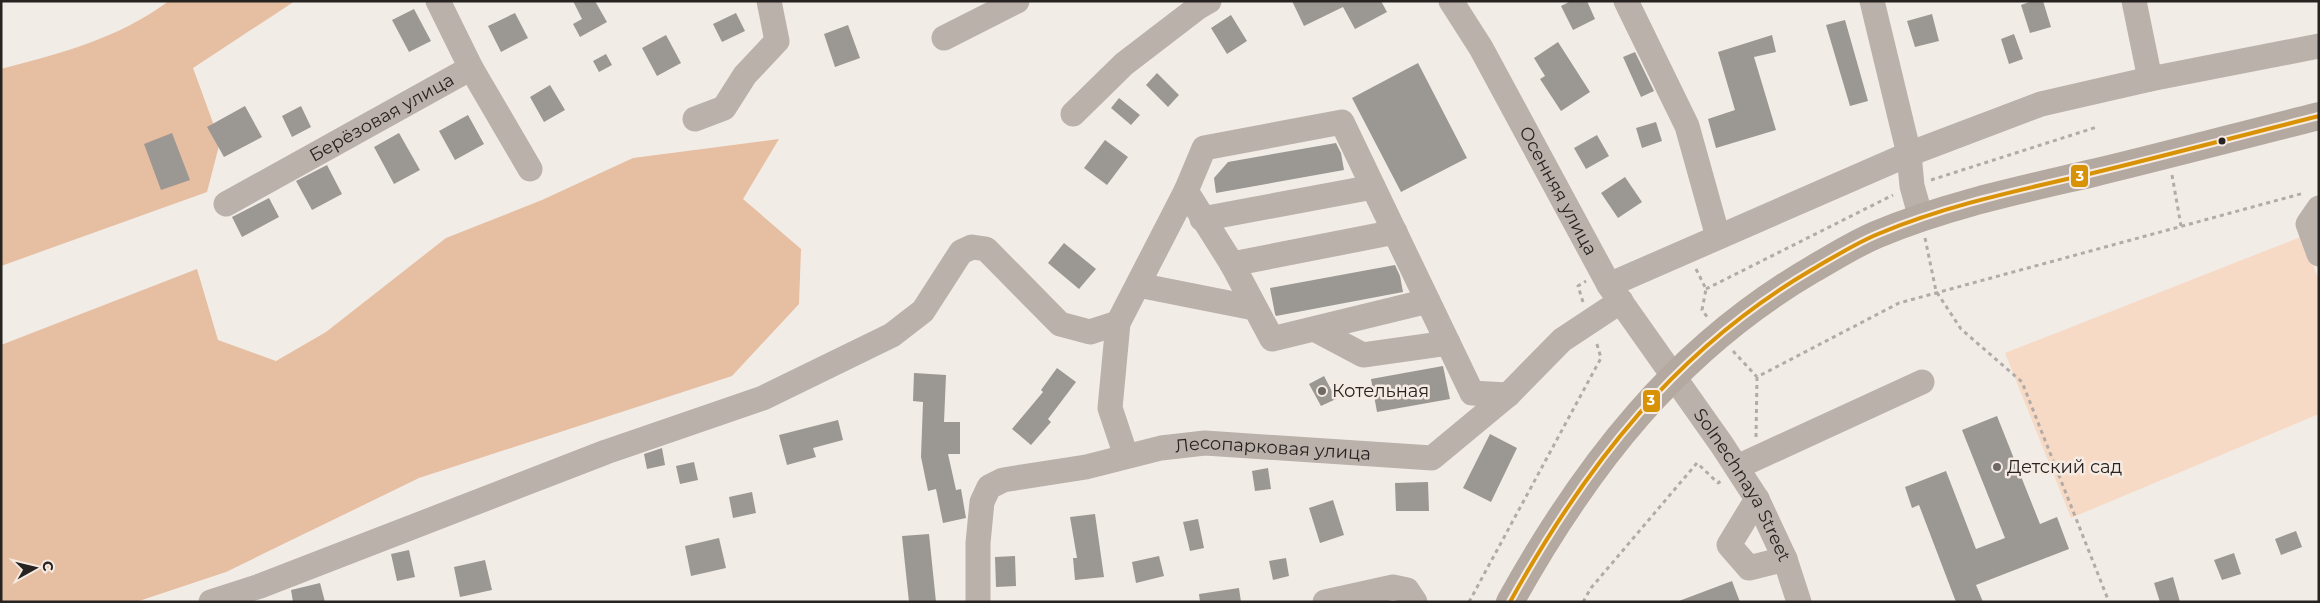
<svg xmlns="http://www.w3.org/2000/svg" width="2320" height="603" font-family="Montserrat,sans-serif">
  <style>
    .green { fill: #f7dac5 }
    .forest { fill: #e6bea1 }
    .building { fill: #9b9793 }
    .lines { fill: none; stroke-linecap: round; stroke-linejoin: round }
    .path { stroke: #b2aba6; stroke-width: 3; stroke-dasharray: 4 4; stroke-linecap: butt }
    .minor { stroke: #bbb1ab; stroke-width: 25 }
    .major { stroke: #b4a9a0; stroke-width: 28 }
    .bus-1-casing { stroke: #f6ebe3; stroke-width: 8 }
    .bus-1 { stroke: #d89205; stroke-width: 4 }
    .bus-dot { fill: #272321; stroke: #f6ebe3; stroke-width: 2 }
    .poi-dot { fill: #6e6966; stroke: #f6ebe3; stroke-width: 2 }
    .labels { text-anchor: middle; stroke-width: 5; stroke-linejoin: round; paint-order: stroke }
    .street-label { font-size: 18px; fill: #272321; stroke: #f6ebe3 }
    .poi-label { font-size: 18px; fill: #272321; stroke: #f6ebe3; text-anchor: start }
    .line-badge { stroke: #f6ebe3; stroke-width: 2 }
    .badge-label { font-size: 14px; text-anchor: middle; font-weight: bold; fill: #fff }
  </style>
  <rect width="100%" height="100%" fill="#f2ece7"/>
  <!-- green -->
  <path class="green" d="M2303 236 2319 281V414L2071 518 2005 353Z"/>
  <!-- forest -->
  <path class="forest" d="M169 1H295L193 68 220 142 207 192 1 266V69C62 53 117 39 169 1Z
    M779 139 743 199 801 249 799 304 732 376 419 478 226 572 136 602H1V345L197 269 218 340 276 361 326 332 446 238 542 200 633 158Z"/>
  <!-- building -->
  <path class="building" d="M573 1H595L607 22 580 37 573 24 582 19Z
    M1292 1H1381L1387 12 1355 29 1343 7 1304 26Z
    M1571 1H1587L1595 19 1573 30 1561 6Z
    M2032 1H2043L2051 27 2030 33 2021 5Z
    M414 9 431 41 409 52 392 20Z
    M515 13 528 38 501 52 488 26Z
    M736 13 745 31 722 42 713 24Z
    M1932 14 1939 41 1915 47 1907 21Z
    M1231 15 1247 41 1227 54 1211 28Z
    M1845 20 1868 101 1850 106 1826 25Z
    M848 25 860 58 835 67 824 34Z
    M2014 34 2023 59 2009 64 2001 39Z
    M666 35 681 63 657 76 642 48Z
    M1772 35 1776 52 1754 57 1776 130 1716 148 1708 119 1735 110 1718 52Z
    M1558 42 1590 92 1561 111 1540 79 1545 76 1534 58Z
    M1635 52 1654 91 1641 97 1623 57Z
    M606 54 612 65 599 72 593 61Z
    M1418 63 1467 158 1401 192 1352 98Z
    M1157 73 1179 95 1168 107 1146 85Z
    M550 85 565 110 544 122 530 97Z
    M1119 98 1140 115 1131 125 1111 108Z
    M245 106 262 137 224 157 207 127Z
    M301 106 311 127 292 137 282 116Z
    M468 115 484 144 455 160 439 131Z
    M1656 122 1662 141 1642 148 1636 128Z
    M172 133 190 180 161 190 144 144Z
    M399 133 420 170 394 184 374 147Z
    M1597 135 1609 156 1586 169 1574 148Z
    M1105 140 1128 157 1107 185 1084 168Z
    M1336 143 1341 153 1344 170 1216 193 1214 178 1228 162Z
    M327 165 342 194 312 210 296 181Z
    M1625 177 1642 202 1618 218 1601 193Z
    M269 198 279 217 242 237 232 217Z
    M1064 243 1096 269 1079 289 1048 263Z
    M1395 265 1400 276 1403 292 1276 316 1275 314 1270 288Z
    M1443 366 1450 399 1377 412 1371 379Z
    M1057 368 1076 382 1048 419 1051 422 1031 445 1012 429 1043 392 1041 390Z
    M914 373 946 375 944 422H960V454H948L956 490 961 489 966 518 943 523 936 489 928 491 921 457 923 402 913 401Z
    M1324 376 1336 399 1321 406 1309 384Z
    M1997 416 2040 524 2057 517 2069 549 1976 585 1983 602H1956L1919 505 1912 508 1905 487 1946 471 1976 549 2005 538 1962 430Z
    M838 420 843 440 813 448 816 457 787 465 779 435Z
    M1490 434 1517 448 1491 502 1463 488Z
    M662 448 665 465 647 469 644 454Z
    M694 462 698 480 680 484 676 466Z
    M1268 468 1271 489 1255 491 1252 471Z
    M1428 482 1429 511H1396L1395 483Z
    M752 492 756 513 733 518 729 497Z
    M1333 500 1344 535 1320 543 1309 508Z
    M1095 514 1104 577 1075 580 1073 558H1077L1070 517Z
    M1198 519 1204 548 1190 551 1183 522Z
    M2296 531 2302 547 2281 555 2275 539Z
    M929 534 936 602H909L902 536Z
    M719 538 726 568 691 576 685 546Z
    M409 550 415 577 397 581 391 554Z
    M2234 553 2241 574 2222 580 2214 560Z
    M1015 556 1016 586 996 587 995 557Z
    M1159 556 1164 576 1136 583 1132 562Z
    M1286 558 1289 576 1273 580 1269 561Z
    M485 560 492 590 460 597 454 567Z
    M2173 577 2180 602H2160L2154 583Z
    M1732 581 1740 602H1679V601Z
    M320 583 325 602H293L291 590Z
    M1239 588 1241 602H1200L1199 594Z"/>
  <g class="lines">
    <!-- path -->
    <path class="path" d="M2172 175 2181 226
      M1931 180 2097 127
      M1925 238 1936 291 1961 329 2022 382 2109 602
      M1696 269 1706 289 1702 310 1708 318
      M1706 289 1893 195
      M1583 302 1578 286 1586 281
      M1733 351 1757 377 1899 303 2304 193
      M1756 437 1757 377
      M1469 602 1601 358 1596 341
      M1583 602 1591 588 1697 463 1718 483 1722 480"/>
    <!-- minor -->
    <g class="minor">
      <path id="s1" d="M1451 1 1481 48 1609 285 1722 445 1757 499 1785 559 1799 602"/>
      <path d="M1626 1 1687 126 1718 237"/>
      <path d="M1872 1 1909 154 1912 186 1921 218"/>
      <path d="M2134 1 2150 79"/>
      <path d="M944 38 1017 1"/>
      <path d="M471 68 530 169"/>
      <path d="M1073 114 1124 64 1197 8 1209 1"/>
      <path d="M695 119 724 108 745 75 777 41 769 1"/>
      <path id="s2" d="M226 204 471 68 438 1"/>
      <path d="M2319 208 2308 224 2319 254"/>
      <path d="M1202 219 1373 187"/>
      <path d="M1232 264 1395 232"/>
      <path d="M1138 285 1254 308"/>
      <path d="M1609 285 1909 154 2041 104 2150 79 2319 46"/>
      <path d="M1428 301 1272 339 1232 264 1186 191 1204 148 1342 122 1472 393 1508 395"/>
      <path d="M1314 329 1363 355 1448 343"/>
      <path d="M1126 456 1110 408 1118 323 1186 191"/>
      <path d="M1737 467 1922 382"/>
      <path d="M1757 499 1729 545 1749 568 1785 559"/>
      <path d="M211 602 260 586 606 452 763 398 892 335 923 311 961 252 972 247 986 249 1060 324 1090 332 1118 323"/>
      <path id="s3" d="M978 602V543L982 502 989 487 1003 480 1086 467 1161 448 1205 443 1432 458 1508 395 1562 340 1621 301"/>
      <path d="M1325 602 1393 587 1407 590 1415 602"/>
    </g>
    <!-- major -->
    <path class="major" d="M1510 602C1586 465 1676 349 1813 269 1834 257 1856 243 1878 234 1947 205 2020 190 2093 173 2168 155 2243 135 2319 116"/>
    <defs>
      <path id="bus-1" d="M1510 602C1586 465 1676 349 1813 269 1834 257 1856 243 1878 234 1947 205 2020 190 2093 173 2168 155 2243 135 2319 116"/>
    </defs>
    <!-- bus-1 casing -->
    <use href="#bus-1" class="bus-1-casing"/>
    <!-- bus-1 -->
    <use href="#bus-1" class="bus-1"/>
  </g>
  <!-- markers -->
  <circle class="bus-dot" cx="2222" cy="141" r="4.5"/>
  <g class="poi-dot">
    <circle cx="1322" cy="391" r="5"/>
    <circle cx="1997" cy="467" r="5"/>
  </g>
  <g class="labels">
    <!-- street labels -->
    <g class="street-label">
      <text dy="6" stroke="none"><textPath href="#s2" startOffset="178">Берёзовая улица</textPath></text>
      <text dy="6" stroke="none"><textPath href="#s1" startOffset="218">Осенняя улица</textPath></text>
      <text dy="6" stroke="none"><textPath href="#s3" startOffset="406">Лесопарковая улица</textPath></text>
      <text dy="6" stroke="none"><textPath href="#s1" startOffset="566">Solnechnaya Street</textPath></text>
    </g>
    <!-- poi labels -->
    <g class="poi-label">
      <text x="1332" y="397">Котельная</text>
      <text x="2007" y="473">Детский сад</text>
    </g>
  </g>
  <g class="line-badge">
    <rect x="2070" y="164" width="19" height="24" rx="5" fill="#d89205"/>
    <rect x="1642" y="389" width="19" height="24" rx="5" fill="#d89205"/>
  </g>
  <g class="badge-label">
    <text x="2080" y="181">3</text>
    <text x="1651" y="405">3</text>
  </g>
  <!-- border -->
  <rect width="2320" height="603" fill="none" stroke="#272321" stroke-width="5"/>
  <!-- north arrow -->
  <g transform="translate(35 568) rotate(82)" stroke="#f6ebe3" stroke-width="4" paint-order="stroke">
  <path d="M0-4L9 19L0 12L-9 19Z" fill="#272321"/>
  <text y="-8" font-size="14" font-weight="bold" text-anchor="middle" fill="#272321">С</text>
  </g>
</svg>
